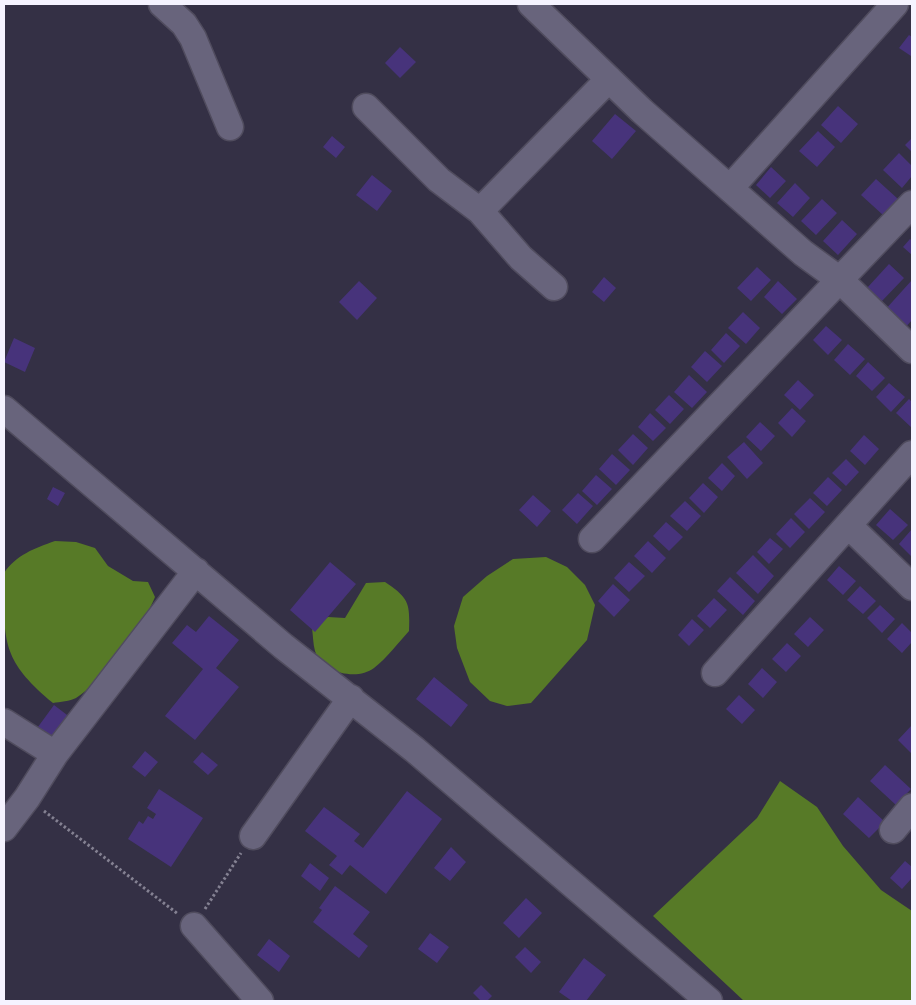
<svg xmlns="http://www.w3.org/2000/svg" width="916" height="1005" font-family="Raleway,sans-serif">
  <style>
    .forest { fill: #577a27 }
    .building { fill: #47337b }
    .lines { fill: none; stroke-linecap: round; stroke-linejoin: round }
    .minor-casing { stroke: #504c5e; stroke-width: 29 }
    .path { stroke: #848192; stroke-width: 3; stroke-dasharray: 2.5 2.5; stroke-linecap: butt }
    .minor { stroke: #68647c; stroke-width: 26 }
  </style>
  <rect width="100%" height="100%" fill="#343045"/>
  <!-- forest -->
  <path class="forest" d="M55 541 76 542 95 548 108 566 133 581 148 582 155 597C144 625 102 682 76 698 70 701 60 702 53 703 0 659 4 641 4 573 16 555 35 548 55 541Z
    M546 557 567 567 585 585 595 605 587 640 531 703 507 706 490 701 470 682 457 648 454 626 463 597 487 576 513 559Z
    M385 582C409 598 410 603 409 631 398 643 387 658 374 668 357 681 322 673 315 651 313 644 313 635 312 628L328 617 345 618 366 583Z
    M780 781 817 807 843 846 881 890 912 911V1001H744L653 916 757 818Z"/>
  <!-- building -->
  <path class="building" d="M909 35 912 37 911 56 899 48Z
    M400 47 416 62 400 78 385 63Z
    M838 106 858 124 841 143 821 125Z
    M615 114 636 131 612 159 592 141Z
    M818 131 835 147 817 167 799 151Z
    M332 136 345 147 336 158 323 147Z
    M912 138V152L905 145Z
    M899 153 912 166V176L902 188 883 170Z
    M771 167 786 181 770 198 756 185Z
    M372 175 392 191 377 211 356 195Z
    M876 179 898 199 883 215 861 195Z
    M795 183 810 198 793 217 777 203Z
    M822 199 837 213 816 235 801 221Z
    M842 220 857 234 838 255 823 241Z
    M910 239 912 241V255L903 247Z
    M889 264 904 278 881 302 867 288Z
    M757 267 771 280 751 301 737 288Z
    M604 277 616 288 604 302 592 292Z
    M912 280V320L904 329 884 311Z
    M359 281 377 298 357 320 339 302Z
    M778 281 797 299 782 314 764 297Z
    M743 312 760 328 746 344 728 328Z
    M826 326 842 340 828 355 813 340Z
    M726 333 740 346 724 363 711 350Z
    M14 338 35 348 25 372 4 362Z
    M848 344 865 359 850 375 834 360Z
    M705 351 722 366 707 382 691 367Z
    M868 362 885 378 872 391 856 376Z
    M689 375 707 392 692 408 674 392Z
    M798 380 814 395 800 410 784 395Z
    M889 383 905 397 891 412 876 397Z
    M669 395 684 409 670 424 655 410Z
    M909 399 912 402V428L896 413Z
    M792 408 806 421 792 437 778 423Z
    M650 413 666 428 653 441 638 427Z
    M760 422 775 436 761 451 746 437Z
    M633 434 648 448 633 465 618 450Z
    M864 435 879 449 865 465 850 451Z
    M744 442 763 463 747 479 727 457Z
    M612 454 630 470 616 485 599 469Z
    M846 459 859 472 846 486 832 473Z
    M722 463 735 476 722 491 708 478Z
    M596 475 612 489 597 505 582 491Z
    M828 477 842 490 827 506 813 493Z
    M703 483 718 497 704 513 689 498Z
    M53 487 65 493 58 506 47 499Z
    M578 493 593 506 577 524 562 510Z
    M533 495 551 511 537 527 519 510Z
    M810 498 825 512 809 529 794 514Z
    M685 501 701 516 687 531 670 516Z
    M890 509 908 525 893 540 876 525Z
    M791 518 805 532 790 548 776 534Z
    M666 522 683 537 669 551 653 536Z
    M912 529V557L899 544Z
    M770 538 783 549 769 564 757 552Z
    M648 541 666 558 652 573 634 556Z
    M753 555 774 576 758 594 736 573Z
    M330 562 356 584 315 632 290 610Z
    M629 562 645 576 629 592 614 578Z
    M839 566 856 581 843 595 827 580Z
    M730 577 755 601 743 615 717 591Z
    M613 584 630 600 614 617 598 601Z
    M860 586 876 601 863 614 847 600Z
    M714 598 727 610 710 628 697 616Z
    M880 605 895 619 882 633 867 618Z
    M209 616 239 640 216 668 239 687 195 740 165 716 203 669 172 643 187 625 196 632Z
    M810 617 824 630 808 647 794 634Z
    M692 619 704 630 689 646 678 635Z
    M902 623 912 633V642L902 653 887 639Z
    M787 643 801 656 786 672 772 659Z
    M762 668 777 682 763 698 748 684Z
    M434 677 468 705 451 727 416 699Z
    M739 695 755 710 742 724 726 709Z
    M54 705 71 718 52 744 35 731Z
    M912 725V754L898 740Z
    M145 751 158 762 145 777 132 767Z
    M202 752 218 765 208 775 193 762Z
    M885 765 911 789 896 805 870 781Z
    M159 789 203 818 171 867 128 839 139 821 143 824 148 816 153 819 156 814 147 808Z
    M407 791 442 819 386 894 350 865 342 875 329 865 337 856 305 831 324 807 360 834 354 841 363 848Z
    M858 797 885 822 869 838 843 814Z
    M451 847 466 862 450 881 434 868Z
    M905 861 912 867V878L902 889 890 878Z
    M310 863 329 878 320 891 301 876Z
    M335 886 370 912 353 934 368 946 359 958 313 922 322 910 319 908Z
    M526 898 542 913 519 938 503 923Z
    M430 933 449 947 437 963 418 949Z
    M269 939 290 956 279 972 257 955Z
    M525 947 541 962 531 973 515 957Z
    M584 958 606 975 586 1001H572L559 992Z
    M481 985 492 996 487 1001H481L473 993Z"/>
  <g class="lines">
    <defs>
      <path id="minor" d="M162 4 184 24 193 38 230 127
        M531 4 642 111 803 253 840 280 912 350
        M366 107 439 180 480 211 521 258 554 287
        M731 187 895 4
        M480 211 609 79
        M4 409 283 646 415 750 709 1001
        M848 525 912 587
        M592 539 912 204
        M715 673 912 454
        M4 722 55 754
        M4 828 27 798 55 754 196 571
        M893 830 912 807
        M253 836 351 698
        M194 926 260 1001"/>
    </defs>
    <!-- minor casing -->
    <use href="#minor" class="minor-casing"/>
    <!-- path -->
    <path class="path" d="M44 811 178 914
      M205 909 241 853"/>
    <!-- minor -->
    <use href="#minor" class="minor"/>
  </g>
  <!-- border -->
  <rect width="916" height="1005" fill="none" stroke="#f5f3ff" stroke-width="10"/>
</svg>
